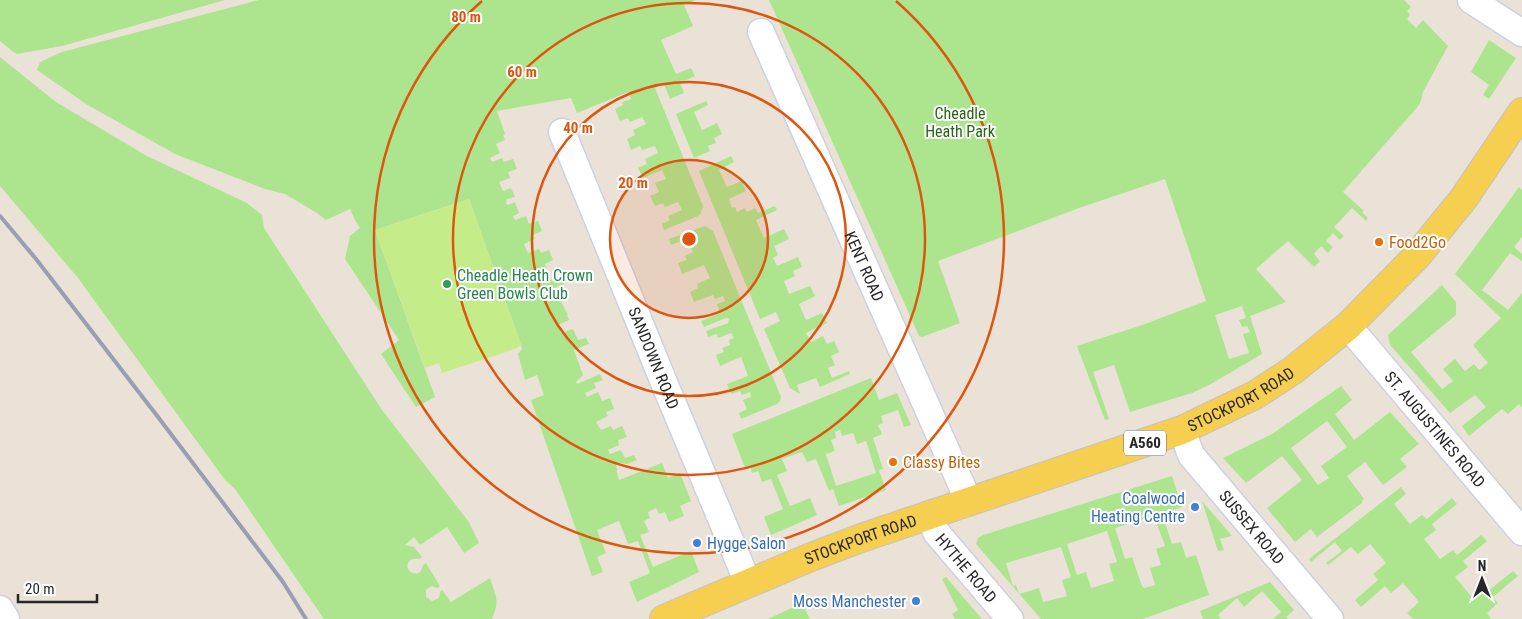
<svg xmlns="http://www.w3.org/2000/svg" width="1522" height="619" font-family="'Roboto Condensed',sans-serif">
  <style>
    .green { fill: #ade58f; fill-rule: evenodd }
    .pitch { fill: #c4ed8a }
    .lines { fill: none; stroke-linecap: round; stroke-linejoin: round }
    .street-casing { stroke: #ccd0e1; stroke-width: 29 }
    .primary-casing { stroke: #c3c3c3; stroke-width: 30 }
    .street { stroke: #fff; stroke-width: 26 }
    .primary { stroke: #f6ce50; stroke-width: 28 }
    .rail { stroke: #9a9eb2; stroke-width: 4 }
    .ring { fill: none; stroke: #de560d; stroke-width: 2.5 }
    .food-dot { fill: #e8710a; stroke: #fff; stroke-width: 2 }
    .leisure-dot { fill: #2e9e5b; stroke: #fff; stroke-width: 2 }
    .shop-dot { fill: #3f7fe0; stroke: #fff; stroke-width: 2 }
    .labels { text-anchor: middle; stroke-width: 4; stroke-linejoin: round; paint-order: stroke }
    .shield { fill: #fff; stroke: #686868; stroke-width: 1 }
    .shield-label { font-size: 15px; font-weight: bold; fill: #272727 }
    .park-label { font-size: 16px; fill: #276515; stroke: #fff }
    .food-label { font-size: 16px; fill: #c56008; stroke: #fff; text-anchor: start }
    .street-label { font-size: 16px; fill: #272727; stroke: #fff }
    .leisure-label { font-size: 16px; fill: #27864d; stroke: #fff; text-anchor: start }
    .shop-label { font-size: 16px; fill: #366cbe; stroke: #fff; text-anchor: end }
    .centre { fill: #de560d; stroke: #fff; stroke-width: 2.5 }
    .ring-label { font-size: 15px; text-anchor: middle; font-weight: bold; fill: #de560d; stroke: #fff; stroke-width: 4; stroke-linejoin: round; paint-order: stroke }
  </style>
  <rect width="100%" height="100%" fill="#eae2d7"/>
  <!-- green -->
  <path class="green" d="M0 0H225L62 46 17 54 12 51 0 41Z
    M259 0H695L684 5 693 26 661 40 676 74 691 68 695 76 680 83 684 93 670 99 664 84 655 88 703 206 701 213 698 216 664 230 662 224 670 220 668 216 682 210 678 202 665 207 663 203 655 206 650 196 659 192 655 183 666 179 662 170 643 178 638 168 647 164 645 159 658 153 655 146 642 150 640 146 631 150 627 139 635 135 633 130 646 124 642 117 630 122 628 118 620 121 615 109 623 105 622 102 631 99 628 92 577 113 571 98 497 111 505 134 503 135 505 140 496 144 500 153 490 158 492 162 502 158 504 162 513 159 517 169 508 172 510 178 499 182 503 191 511 188 515 197 507 199 506 203 508 205 515 202 519 213 513 216 515 220 526 216 529 224 538 221 542 231 533 235 535 239 524 244 528 253 539 249 541 253 549 250 553 260 545 264 547 268 536 273 539 281 550 277 553 282 562 278 564 284 542 293V296L546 297 548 302 559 298 568 315H567L569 320 558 325 561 333 573 329 578 340 586 338 589 344 574 350 583 375 576 382 577 384 600 374 603 380 594 383 596 388 585 393 587 397 598 392 602 401 610 398 614 409 606 412 608 416 596 422 601 430 611 426 613 430 622 426 627 437 618 440 619 445 608 450 610 454 621 450 625 458 634 455 637 460 627 464 616 463 617 472 619 480 662 463 668 478 680 473 691 501 680 506 684 516 669 522 665 512 659 514 656 508 648 512 650 518 644 521 649 532 640 535 653 567 691 551 699 572 637 602 629 582 650 573 638 541 628 544 619 521 597 530 606 553 597 557 603 572 592 576 531 400 544 395 537 375 525 380 518 354 522 349 521 345 469 199 375 230 435 397 416 407 381 354 399 340 345 259 350 236 360 228 355 220 350 209 326 220 317 213 285 194 265 189 175 154 86 104 37 70 40 62 62 52Z
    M769 0H1404L1411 7 1407 11 1410 15 1407 19 1416 28 1423 20 1448 46 1423 92 1420 104 1343 192 1364 211 1362 212 1368 218 1366 221 1352 208 1334 227 1344 236 1340 240 1333 233 1326 241 1333 247 1328 253 1321 246 1314 254 1320 261 1314 267 1288 241 1256 269 1286 302 1250 316 1262 354 1211 384 1192 393 1130 412 1114 365 1093 372 1109 419 1105 420 1077 346 1145 324 1206 301 1165 179 1079 208 938 261 960 323 922 337 919 336ZM1242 306 1246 318 1239 320 1242 327 1247 326 1250 332 1243 334 1249 353 1229 359 1215 315Z
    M1489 40 1516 58 1489 99 1483 95 1489 85 1471 72Z
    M0 57 56 102 147 156 247 203 262 215 264 228 382 410 469 522 479 543 464 553 447 527 420 545 414 537 405 545 414 547 422 557 419 559C405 556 403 573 417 574L421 571 423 565 426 563 440 586 438 588 431 586 426 590V597L432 601 439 598 440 592 442 590 451 602 490 578C496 597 500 600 492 619H324L235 489 225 480 78 278 0 186Z
    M706 101 708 105 694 112 702 130 717 123 722 134 714 138 716 143 708 146 710 151 694 158 676 114Z
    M731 156 734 162 719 170 727 187 742 181 746 191 729 199 732 208 735 207 737 212 745 208 747 212 755 208 758 213 775 206 777 210 756 220 764 238 784 229 789 239 774 246 778 255 773 258 777 266 798 257 802 267 793 271 795 276 784 281 789 294 810 286 815 296 799 304 806 320 822 313 827 323 806 333 811 342 823 336 827 344 834 341 839 352 831 356 835 365 828 368 832 378 849 371 850 374 820 387 816 378 797 385 800 394 790 388 764 329 780 321 776 312 760 319 699 171Z
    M1519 187 1522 190V237L1514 247 1522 254V261L1510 253 1482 290 1508 310 1522 293V408L1519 404 1508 414 1502 409 1469 436 1462 426 1486 407 1475 395 1450 413 1390 345 1388 335 1442 285 1456 302V315L1411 352 1442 389 1453 381 1443 369 1455 359 1465 371 1474 364 1479 370 1488 363 1473 345 1501 318 1455 274 1487 231Z
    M705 226 713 231 781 397 780 401 777 404 741 419 739 413 747 409 743 400 751 397 750 392 742 395 740 391 731 394 727 384 748 376 741 357 720 366 716 355 724 352 722 348 730 345 729 340 734 338 731 333 718 338 717 334 708 337 706 331 728 323 729 319 726 318 704 327 701 321 720 313 717 304 725 301 723 296 715 299 713 295 694 302 690 292 698 288 697 284 710 278 704 265 682 274 678 263 687 260 685 256 693 252 691 248 697 245 693 236 671 245 669 239Z
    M871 378 879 400 897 393 911 425 904 427 898 410 881 416 883 423 878 425 882 434 873 438 883 469 879 470 886 490 839 506 833 489 829 491 816 459 807 462 802 452 782 459 787 471 777 475 790 506 810 498 817 515 771 535 764 517 783 509 771 479 762 482 758 471 752 473 750 466 745 468 732 434ZM840 430 842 436 853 433 857 444 866 441 876 473 836 486 826 454 835 451 831 440 836 438 835 432Z
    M1341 386 1352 400 1335 414 1354 440 1390 412 1419 444 1400 459 1407 467 1383 485 1365 462 1347 476 1364 499 1362 501V503L1317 537 1311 529 1295 542 1267 508 1302 480 1282 456 1246 483 1223 458 1272 434ZM1327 421 1347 447 1321 466 1329 478 1318 485 1291 448Z
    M1172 476 1182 507 1162 514 1172 544 1181 542 1186 558 1196 555 1209 595 1143 619H1041L976 544 978 538 983 535ZM1154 516 1165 546 1156 549 1161 565 1150 568 1155 585 1144 588 1142 586 1132 557 1125 559 1115 528ZM1107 531 1117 562 1109 564 1114 581 1091 588 1086 572 1077 575 1067 544ZM1061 547 1071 577 1062 580 1067 596 1043 602 1039 588 1019 594 1016 585 1013 586 1006 563Z
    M1401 487 1406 494 1394 504 1410 524 1422 515 1427 519 1452 498 1457 504 1432 524 1436 530 1424 539 1440 559 1453 550 1457 555 1481 535 1487 541 1463 561 1468 567 1455 577 1471 596 1484 586 1488 591 1513 571 1518 576 1493 597 1498 603 1487 613 1491 619H1413L1407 613 1419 602 1403 583 1391 593 1385 586 1361 607 1355 600 1378 580 1373 574 1386 563 1370 544 1358 554 1351 547 1328 565 1326 563 1342 551 1335 542 1311 562 1309 559Z
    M1202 501 1232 536 1220 539 1224 550 1218 551Z
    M946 577 982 619H955L952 614 958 610 942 579Z
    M1270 582 1294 610 1286 617 1288 619H1273L1281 612 1262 591 1244 607 1237 598 1218 615 1221 619H1203L1200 611Z
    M802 603 810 619H768Z"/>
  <!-- pitch -->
  <path class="pitch" d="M469 199 521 345 515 349 442 373 439 363 425 368 375 230Z"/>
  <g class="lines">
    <defs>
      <g id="street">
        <path d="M1471 0 1522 33"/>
        <path id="s1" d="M761 32 962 486 967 502"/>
        <path id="s2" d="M562 132 665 385 748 583"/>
        <path id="s3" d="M1348 326 1522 532"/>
        <path id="s4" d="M1182 430 1191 455 1330 619"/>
        <path id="s5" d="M930 514 936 532 1010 619"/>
        <path d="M0 609 6 619"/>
      </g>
      <g id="primary">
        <path id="s6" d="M664 619 811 557 864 537 1182 430 1255 395 1292 371 1348 326 1417 256 1464 198 1522 112"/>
      </g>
    </defs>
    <!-- street casing -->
    <use href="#street" class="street-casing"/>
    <!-- primary casing -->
    <use href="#primary" class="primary-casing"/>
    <!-- street -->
    <use href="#street" class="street"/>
    <!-- primary -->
    <use href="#primary" class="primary"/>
    <!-- rail -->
    <path class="rail" d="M0 216 36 259 158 417 283 582 306 619"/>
  </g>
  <!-- distance rings -->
  <circle cx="689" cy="239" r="79" fill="#de560d" fill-opacity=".12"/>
  <g class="ring">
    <circle cx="689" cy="239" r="79"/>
    <circle cx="689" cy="239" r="157"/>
    <circle cx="689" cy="239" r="236"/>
    <path d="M896 1A315 315 0 1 1 482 1"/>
  </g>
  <!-- markers -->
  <g class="food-dot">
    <circle cx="1379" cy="242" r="5"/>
    <circle cx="893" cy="462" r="5"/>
  </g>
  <circle class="leisure-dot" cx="447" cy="284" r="5"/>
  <g class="shop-dot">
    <circle cx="1195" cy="507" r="5"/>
    <circle cx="697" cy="543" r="5"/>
    <circle cx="916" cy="601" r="5"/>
  </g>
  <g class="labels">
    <!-- shield labels -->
    <rect class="shield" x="1124" y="430.5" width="42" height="25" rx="4"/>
    <g class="shield-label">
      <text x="1145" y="448">A560</text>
    </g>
    <!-- park labels -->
    <g class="park-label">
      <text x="960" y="119">Cheadle<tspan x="960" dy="18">Heath Park</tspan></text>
    </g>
    <!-- food labels -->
    <g class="food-label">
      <text x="1389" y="248">Food2Go</text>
      <text x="903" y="468">Classy Bites</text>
    </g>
    <!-- street labels -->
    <g class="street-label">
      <text dy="6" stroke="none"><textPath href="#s1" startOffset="256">KENT ROAD</textPath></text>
      <text dy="6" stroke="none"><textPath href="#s2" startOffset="244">SANDOWN ROAD</textPath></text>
      <text dy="6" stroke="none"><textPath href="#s6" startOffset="618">STOCKPORT ROAD</textPath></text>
      <text dy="6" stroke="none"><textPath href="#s3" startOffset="135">ST. AUGUSTINES ROAD</textPath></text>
      <text dy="6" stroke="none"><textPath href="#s4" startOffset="121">SUSSEX ROAD</textPath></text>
      <text dy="6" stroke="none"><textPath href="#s6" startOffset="212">STOCKPORT ROAD</textPath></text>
      <text dy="6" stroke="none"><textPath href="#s5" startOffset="66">HYTHE ROAD</textPath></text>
    </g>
    <!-- leisure labels -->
    <g class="leisure-label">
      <text x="457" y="281">Cheadle Heath Crown<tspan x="457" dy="18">Green Bowls Club</tspan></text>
    </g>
    <!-- shop labels -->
    <g class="shop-label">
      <text x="1185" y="504">Coalwood<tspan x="1185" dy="18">Heating Centre</tspan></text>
      <text x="707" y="549" text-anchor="start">Hygge Salon</text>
      <text x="906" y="607">Moss Manchester</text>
    </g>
  </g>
  <circle cx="689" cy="239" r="8" class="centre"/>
  <g class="ring-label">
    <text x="466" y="22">80 m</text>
    <text x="522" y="77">60 m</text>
    <text x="578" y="133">40 m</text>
    <text x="633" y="188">20 m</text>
  </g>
  <!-- north arrow -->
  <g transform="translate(1482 579)" stroke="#ffffff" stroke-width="4" paint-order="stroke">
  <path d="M0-4L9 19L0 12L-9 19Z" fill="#272727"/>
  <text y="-8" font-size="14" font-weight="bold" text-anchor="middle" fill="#272727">N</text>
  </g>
  <!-- scale -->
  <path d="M18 594v8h79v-8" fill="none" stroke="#272727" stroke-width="2.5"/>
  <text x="25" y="594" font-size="15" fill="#272727" stroke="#ffffff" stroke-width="4" paint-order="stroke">20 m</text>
</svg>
